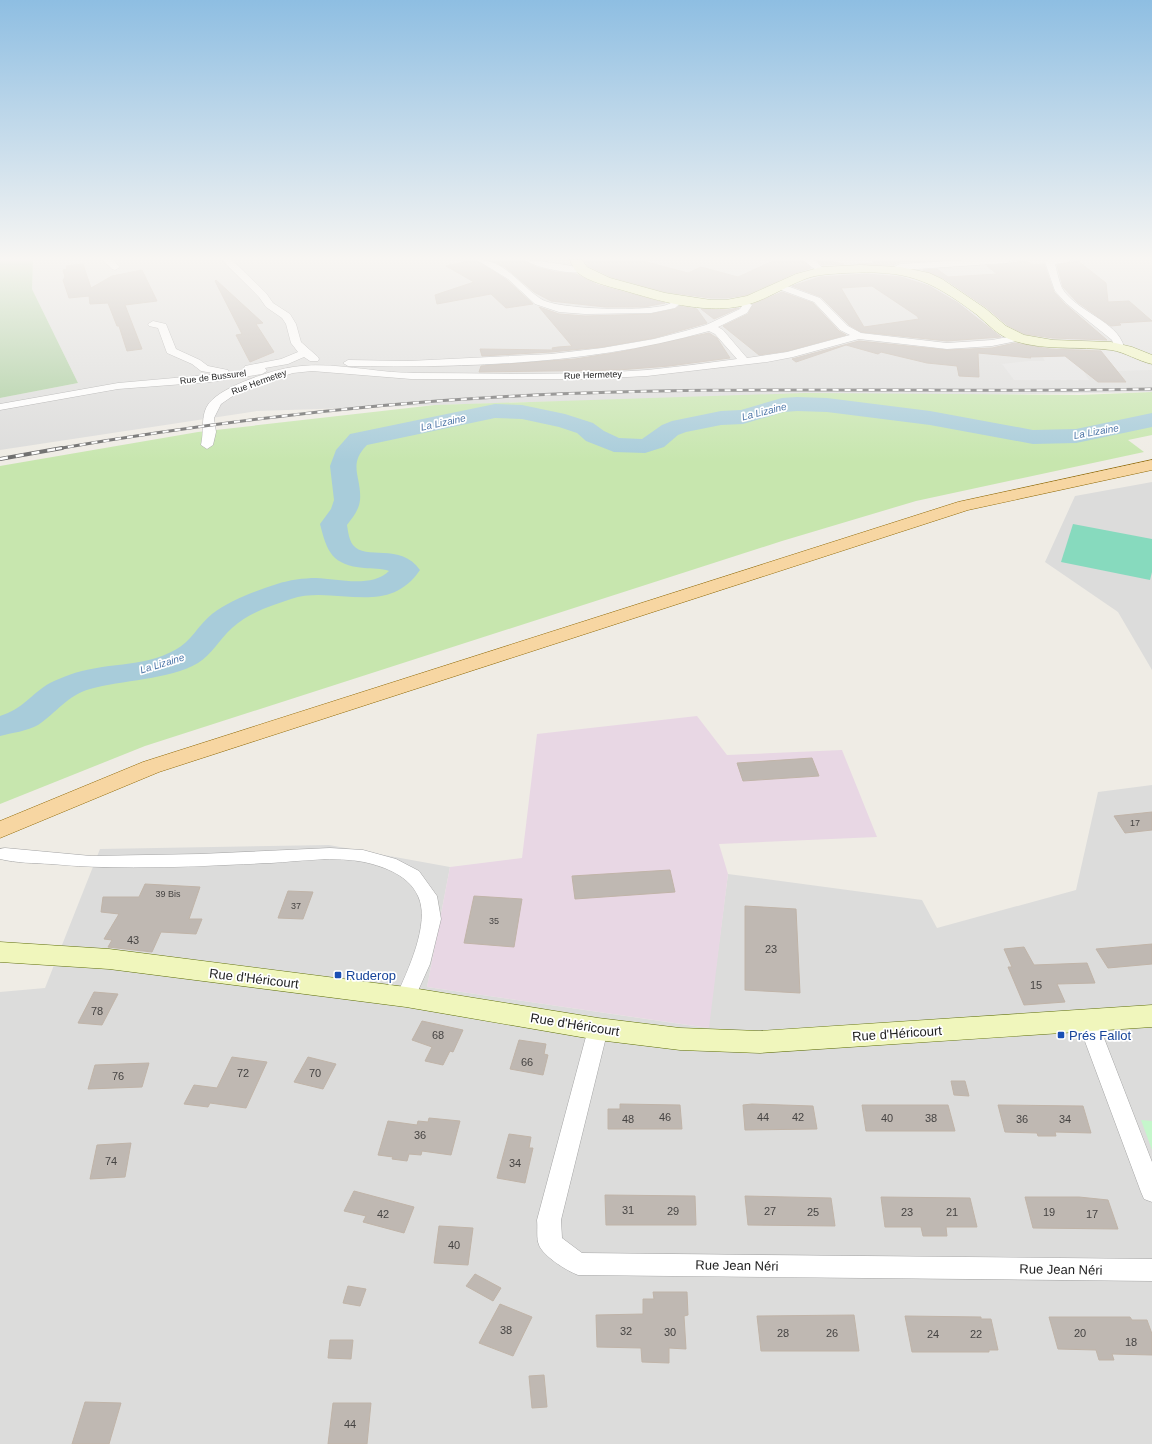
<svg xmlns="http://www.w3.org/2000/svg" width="1152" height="1444" font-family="Helvetica,sans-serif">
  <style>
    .residential { fill: #dcdcdb }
    .industrial { fill: #e8d7e4 }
    .grass { fill: #c7e6ae }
    .forest { fill: #a8cc9c }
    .park { fill: #c5f6cb }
    .pitch { fill: #87dabe }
    .parking { fill: #e2e2e2 }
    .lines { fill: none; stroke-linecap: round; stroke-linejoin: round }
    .river { fill: #a8ccda; fill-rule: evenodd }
    .building { fill: #bfb8b2; stroke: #c0b4a8; fill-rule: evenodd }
    .street-casing { stroke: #a5a5a5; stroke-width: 1 }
    .secondary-casing { stroke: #60700b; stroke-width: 1 }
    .primary-casing { stroke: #916a08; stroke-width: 1 }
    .street { fill: #fff; fill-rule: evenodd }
    .secondary { fill: #f0f6bc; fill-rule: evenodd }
    .primary { fill: #f7d6a2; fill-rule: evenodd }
    .rail-far1-casing { stroke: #6c6c6c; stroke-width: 3 }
    .rail-casing { stroke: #6c6c6c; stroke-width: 4 }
    .rail-far1 { stroke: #fff; stroke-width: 2; stroke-dasharray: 6; stroke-linecap: butt }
    .rail { stroke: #fff; stroke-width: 2.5; stroke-dasharray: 8; stroke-linecap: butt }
    .transit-dot { fill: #1a4fb4; stroke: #fff; stroke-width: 1.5 }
    .labels { text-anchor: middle; stroke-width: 3.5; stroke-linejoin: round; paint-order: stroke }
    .far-street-label { font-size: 9px; fill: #1e1e1e; stroke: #fff }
    .number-label { font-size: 9px; fill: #464443 }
    .far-water-label { font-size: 10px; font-style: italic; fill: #5078a9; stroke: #fff }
    .near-number-label { font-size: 11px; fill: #464443 }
    .near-transit-label { font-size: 13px; fill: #164399; stroke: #fff; text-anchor: start }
    .near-street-label { font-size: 13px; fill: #1e1e1e; stroke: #fff }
  </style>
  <rect width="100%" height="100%" fill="#efece5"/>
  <!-- residential -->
  <path class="residential" d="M33 260H1152V392L530 402 257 411 0 450V398L78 383 32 289Z
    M1152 482V670L1118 612 1045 562 1075 496Z
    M1152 785V1444H0V992L45 988 100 849 329 845 450 867 427 987 708 1028 728 874 922 900 937 928 1076 890 1098 792Z"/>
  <!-- industrial -->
  <path class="industrial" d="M697 716 727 755 842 750 877 837 719 844 728 874 709 1028 427 987 450 867 522 858 537 734Z"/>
  <!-- grass -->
  <path class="grass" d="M1152 392V435L1128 440 1144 452 916 501 782 541 145 746 0 804V466L198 432 435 405 805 393 1080 395Z"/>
  <!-- forest -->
  <path class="forest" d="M0 260H33L32 289 78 383 0 398Z"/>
  <!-- park -->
  <path class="park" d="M1141 1120 1152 1121V1150Z"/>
  <!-- pitch -->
  <path class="pitch" d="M1073 524 1152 539V572L1150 580 1061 562Z"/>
  <!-- parking -->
  <path class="parking" d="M1099 349 1114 351 1152 366V370L1117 371Z
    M1043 357H1075L1089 380H1014L1002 364 1028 361H1045Z"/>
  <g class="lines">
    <!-- river -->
    <path class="river" d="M797 397 827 398 930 411 1033 430 1076 429 1152 413V427L1076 443 1033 444 930 425 827 412 797 411 784 412 743 424 721 425 686 432 678 435 664 447 645 453 614 452 586 441 577 433 559 427 522 419 495 418 367 445C347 465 362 477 360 500 359 510 353 517 347 525 348 531 349 540 353 545 365 561 401 542 420 570 387 619 334 584 291 599 270 606 248 613 232 628 219 640 212 654 198 663 169 680 121 680 90 689 68 695 56 713 38 725 28 731 11 733 0 736V716C23 709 31 694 50 683 56 680 63 677 69 675 103 662 143 668 175 650 191 642 198 625 212 614 230 600 255 591 277 584 289 580 304 578 316 578 338 579 372 588 389 571 382 568 372 569 364 568 332 565 327 552 320 524L331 509 334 500 330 466 336 450 350 434 495 404 522 405 565 414 593 423 604 431 619 438 642 439 662 425 672 421 721 411 741 410 782 398Z"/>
  </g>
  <!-- building -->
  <path class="building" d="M473 260H476L507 280 533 304 506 308 491 294 437 304 435 295 474 282 446 266Z
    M489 260H524L536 267 555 272 576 274 598 285 665 303 644 307H605L551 301 534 292 505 267Z
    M584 260H639L688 273 701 267 738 277 775 260H802L811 268 795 273 747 295 726 298H711L665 292 611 277 588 266Z
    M816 260H824L844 264 822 265Z
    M871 260H921L926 261 900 262 894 265 859 264 874 263Z
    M1027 261 1032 265 1044 264 1054 292 1065 304 1107 340 1053 338 1024 334 1007 325 987 308 943 278 923 270 937 269 948 277 997 274 987 266Z
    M1078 261 1106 283 1108 302 1129 301 1152 321 1119 323 1121 325 1111 326 1077 302 1063 287 1057 265Z
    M83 264 91 288 112 276 142 270 157 301 125 305 142 349 127 351 119 326H117L108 303 90 304 89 296 69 298 63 280 65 277 63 270 67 269 66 266Z
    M867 274 901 277 929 286 958 303 1001 337 947 341 861 332 849 325 821 297 792 286 820 277ZM872 286 917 316 919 319 864 327 841 288Z
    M216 280 263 323 256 324 274 352 250 362 236 335 242 334 215 281Z
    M782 292 813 303 839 331 846 335 787 351 759 355 723 326 748 314 753 304Z
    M679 306 697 309 707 323 654 338 602 347 551 352 482 356 480 349 553 350 552 348 558 347 572 346 539 307 559 314 585 316 651 314 675 309Z
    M739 308 714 319 701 309 727 310Z
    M709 333 717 338 730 358 669 366 618 370 479 372 481 366 575 359 620 352Z
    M859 341 947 350 992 348 1015 343 1050 349 1101 351 1126 382H1098L1065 356 1030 357 1031 358 978 353 979 377 959 376 957 366 927 363 881 352 878 354 846 345 796 362 792 359Z
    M812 758 819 776 743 781 737 763Z
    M1152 812V830L1125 833 1114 816Z
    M670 870 675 892 575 899 572 876Z
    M145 884 200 887 189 919H202L196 934 161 932 152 952 108 947 112 940 104 939 119 914 101 912 103 897H139Z
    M288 891 313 892 303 919 278 918Z
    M474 896 522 899 514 947 464 943Z
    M745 906 796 909 800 993 745 990Z
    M1152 944V964L1108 968 1096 949Z
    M1024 947 1034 965 1087 963 1095 983 1057 984 1065 1002 1024 1005 1008 967H1012L1004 949Z
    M94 992 118 994 102 1025 78 1023Z
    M422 1021 463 1030 453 1052 450 1051 443 1065 425 1061 432 1047 412 1040Z
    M519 1040 546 1044 544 1054 548 1055 543 1075 510 1069Z
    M232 1057 267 1062 246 1108 210 1103 208 1107 184 1104 194 1085 217 1088Z
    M308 1057 336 1064 323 1089 294 1082Z
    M149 1063 142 1087 88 1089 95 1065Z
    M951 1081H965L969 1096 954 1095Z
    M620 1104 680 1105 682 1129H608V1109H620Z
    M752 1104 813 1106 817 1129 745 1130 743 1105Z
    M862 1105H948L955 1131H866Z
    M998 1105 1083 1106 1091 1133 1055 1132 1056 1136H1038L1037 1133 1005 1132Z
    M429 1118 460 1121 451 1155 422 1151 421 1155 409 1154 407 1161 392 1159 393 1157 378 1155 388 1121 417 1125 418 1121 428 1122Z
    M509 1134 531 1137 529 1148H533L525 1183 497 1178Z
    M131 1143 125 1177 90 1179 97 1145Z
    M354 1191 414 1207 404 1233 363 1222 366 1216 344 1211Z
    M605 1195 695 1196 696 1225H606Z
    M745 1196 831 1198 835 1226 748 1225Z
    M881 1197 970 1198 977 1227H946L947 1236H923L921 1227H885Z
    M1025 1197H1079L1108 1200 1118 1229 1033 1228Z
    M439 1226 473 1228 468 1265 434 1263Z
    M475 1274 501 1288 493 1301 466 1286Z
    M348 1286 366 1289 360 1306 343 1303Z
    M653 1292H687L688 1315 684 1316 686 1349 669 1348V1363L642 1362 641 1348 597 1347 596 1315 643 1314V1299H654Z
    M500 1304 532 1317 513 1356 479 1343Z
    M854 1315 859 1351H761L757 1316Z
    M905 1316 981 1317V1319H991L998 1350H989V1352H912Z
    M1049 1317H1130L1132 1320H1147L1152 1334V1355L1112 1354 1114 1360H1099L1096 1350 1058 1349Z
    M330 1340H353L351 1359 328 1358Z
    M544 1375 547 1407 532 1408 529 1376Z
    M85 1402 121 1403 109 1444H72Z
    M333 1403H371L367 1444H328Z"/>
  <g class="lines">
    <defs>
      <path id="street" d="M103 260H113L120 267 115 270 112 269Z
        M222 260H232L266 293 273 303 290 314 296 324 301 342 318 357 319 359 318 361H310L304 357 288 364 265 368 267 371 262 374 210 382 118 389 0 410V404L118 383 219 374 201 371 192 364 167 353 158 328 149 326 148 324 153 321 166 324 176 349 200 360 208 366 228 370 229 373 245 370 244 368 245 366 281 359 298 352 291 343 286 324 282 318 266 307 259 297Z
        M477 260C505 259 520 286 541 299 557 310 652 312 669 304 673 302 674 298 679 297L684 300 675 308 651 313 585 314 559 312 535 304 508 279Z
        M525 260C533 260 581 266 585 270 578 277 533 267 525 260Z
        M803 260H814L826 271 821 274Z
        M966 260H1012L1007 263 902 270 893 273 888 270 900 264Z
        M1047 260H1071L1069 262 1055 264C1057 272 1059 281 1062 288 1075 311 1118 321 1124 347L1123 349H1115L1112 340 1066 303 1055 291 1045 262Z
        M779 283 820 298 848 326 861 333 947 343 992 340 1018 335 1023 338 1022 340 992 346 947 349 859 339 793 357 767 362 647 376 587 379H411L312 371 293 373 243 389 221 404 214 418 216 432 213 445 207 449 201 445C205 430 199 412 212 400 227 385 272 370 293 367 333 361 374 373 414 373 491 373 569 376 647 370 677 367 707 363 737 359L715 334 709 331C592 364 469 368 348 366L343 363 348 360 409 361 551 354 602 348 654 339 685 331 706 325 740 309 742 306 736 302 741 299 752 305 747 313 718 327 723 330 747 358 787 352 850 335 840 330 814 302 776 288V284Z
        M5 848 91 856 200 854 330 848 363 850 396 859 419 871 437 896 441 919 430 964 413 1002 406 1005 399 1002 396 997C407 972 431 923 418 896 409 876 386 867 364 862 335 856 301 861 271 863 198 866 124 871 51 864 34 863 16 863 0 859V849Z
        M1087 1012 1094 1014 1097 1020 1152 1162V1202L1144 1199 1141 1192 1077 1020 1080 1014Z
        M598 1021 605 1023 608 1029 561 1220 562 1238 582 1253 1152 1259V1281L578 1275C567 1271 543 1256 539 1245 536 1238 538 1228 537 1220L588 1029 591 1023Z"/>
      <path id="secondary" d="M570 260H582L587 267 610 278 665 293 711 300H726L747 296 796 274 822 267 860 265 900 267 929 273 942 279 986 309 1006 326 1024 335 1053 340 1111 342 1132 347 1152 355V364C1138 361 1125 352 1111 350 1078 346 1046 351 1014 341 998 336 988 324 976 314 928 278 906 270 846 273 832 274 818 274 805 279 784 287 765 301 742 306 702 314 660 301 622 290 607 286 590 282 578 273 574 270 572 265 570 260Z
        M0 942 109 949 406 987 598 1018 680 1028 760 1031 1152 1005V1027L760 1053 680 1050 598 1040 406 1007 109 969 0 962Z"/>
      <path id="primary" d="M1152 460V470L968 510 159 772 0 838V821L143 762 958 502Z"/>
    </defs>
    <!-- street casing -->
    <use href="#street" class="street-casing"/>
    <!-- secondary casing -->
    <use href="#secondary" class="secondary-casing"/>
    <!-- primary casing -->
    <use href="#primary" class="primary-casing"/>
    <!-- street -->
    <use href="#street" class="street"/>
    <!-- secondary -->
    <use href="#secondary" class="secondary"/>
    <!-- primary -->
    <use href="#primary" class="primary"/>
    <defs>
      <path id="rail-far1" d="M56 449C208 423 362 404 517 396 728 385 940 393 1152 389"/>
      <path id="rail" d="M0 459 62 448"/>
    </defs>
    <!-- rail-far1 casing -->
    <use href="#rail-far1" class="rail-far1-casing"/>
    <!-- rail casing -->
    <use href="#rail" class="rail-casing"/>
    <!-- rail-far1 -->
    <use href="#rail-far1" class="rail-far1"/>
    <!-- rail -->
    <use href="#rail" class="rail"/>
  </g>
  <!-- sky -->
  <linearGradient id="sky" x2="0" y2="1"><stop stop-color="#8ebee2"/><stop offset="0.56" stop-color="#f8f6f3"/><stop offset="1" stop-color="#f8f6f3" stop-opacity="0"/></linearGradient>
  <rect width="1152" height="462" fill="url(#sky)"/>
  <!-- markers -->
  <g class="transit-dot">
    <rect x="334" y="971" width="8" height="8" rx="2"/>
    <rect x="1057" y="1031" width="8" height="8" rx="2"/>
  </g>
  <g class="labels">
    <!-- far-street labels -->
    <g class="far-street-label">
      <text transform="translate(593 375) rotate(-2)" y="3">Rue Hermetey</text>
      <text transform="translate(213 377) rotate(-7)" y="3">Rue de Bussurel</text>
      <text transform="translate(259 382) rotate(-20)" y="3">Rue Hermetey</text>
    </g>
    <!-- number labels -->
    <g class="number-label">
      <text x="1135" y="826">17</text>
      <text x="168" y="897">39 Bis</text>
      <text x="296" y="909">37</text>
      <text x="494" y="924">35</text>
    </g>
    <!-- far-water labels -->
    <g class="far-water-label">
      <text transform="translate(764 411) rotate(-14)" y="4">La Lizaine</text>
      <text transform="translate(443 422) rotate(-12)" y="4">La Lizaine</text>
      <text transform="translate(1096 431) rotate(-10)" y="4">La Lizaine</text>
      <text transform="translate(162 663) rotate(-17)" y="4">La Lizaine</text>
    </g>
    <!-- near-number labels -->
    <g class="near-number-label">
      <text x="133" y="944">43</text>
      <text x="771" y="953">23</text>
      <text x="1036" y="989">15</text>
      <text x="97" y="1015">78</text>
      <text x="438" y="1039">68</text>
      <text x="527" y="1066">66</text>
      <text x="243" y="1077">72</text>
      <text x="315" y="1077">70</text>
      <text x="118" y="1080">76</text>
      <text x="665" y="1121">46</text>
      <text x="763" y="1121">44</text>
      <text x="798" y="1121">42</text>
      <text x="887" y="1122">40</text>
      <text x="931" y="1122">38</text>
      <text x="628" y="1123">48</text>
      <text x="1022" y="1123">36</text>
      <text x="1065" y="1123">34</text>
      <text x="420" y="1139">36</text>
      <text x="111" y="1165">74</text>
      <text x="515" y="1167">34</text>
      <text x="628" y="1214">31</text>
      <text x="673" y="1215">29</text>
      <text x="770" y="1215">27</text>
      <text x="813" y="1216">25</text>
      <text x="907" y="1216">23</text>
      <text x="952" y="1216">21</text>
      <text x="1049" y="1216">19</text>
      <text x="383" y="1218">42</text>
      <text x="1092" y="1218">17</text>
      <text x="454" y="1249">40</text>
      <text x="506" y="1334">38</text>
      <text x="626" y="1335">32</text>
      <text x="670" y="1336">30</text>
      <text x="783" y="1337">28</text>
      <text x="832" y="1337">26</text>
      <text x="1080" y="1337">20</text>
      <text x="933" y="1338">24</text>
      <text x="976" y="1338">22</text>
      <text x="1131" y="1346">18</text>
      <text x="350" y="1428">44</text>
    </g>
    <!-- near-transit labels -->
    <g class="near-transit-label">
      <text x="346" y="980">Ruderop</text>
      <text x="1069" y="1040">Prés Fallot</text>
    </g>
    <!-- near-street labels -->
    <g class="near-street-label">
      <text transform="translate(254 978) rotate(7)" y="5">Rue d'Héricourt</text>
      <text transform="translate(575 1024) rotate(9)" y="5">Rue d'Héricourt</text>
      <text transform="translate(897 1033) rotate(-4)" y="5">Rue d'Héricourt</text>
      <text transform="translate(737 1265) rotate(1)" y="5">Rue Jean Néri</text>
      <text transform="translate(1061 1269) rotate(1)" y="5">Rue Jean Néri</text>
    </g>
  </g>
</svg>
